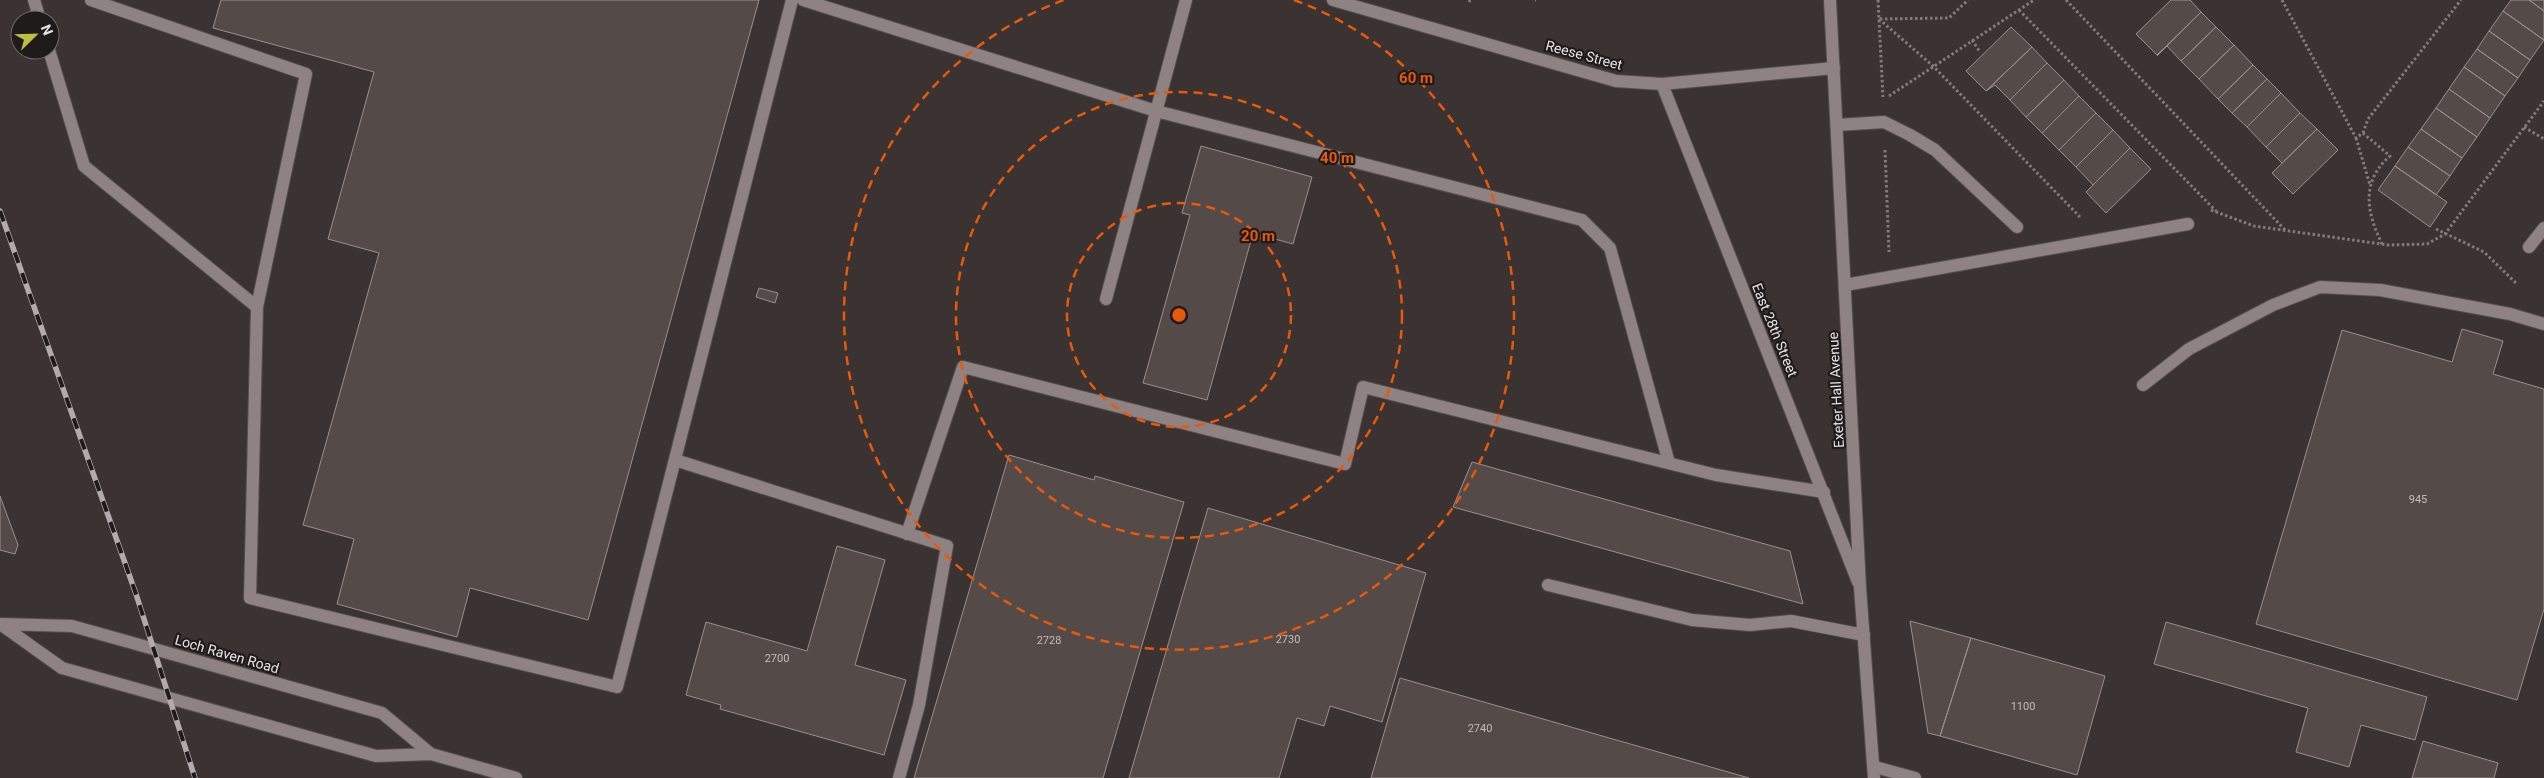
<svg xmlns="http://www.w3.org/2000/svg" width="2544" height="778" font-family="Roboto,sans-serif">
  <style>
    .building { fill: #544a48; stroke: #9a8f8c }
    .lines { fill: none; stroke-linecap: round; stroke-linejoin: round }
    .lane-casing { stroke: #564e4e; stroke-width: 14 }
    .street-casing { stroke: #564e4e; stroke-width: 14 }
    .secondary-casing { stroke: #564e4e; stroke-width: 14 }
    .path { stroke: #827a7b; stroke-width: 3; stroke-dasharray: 2.5 2.5; stroke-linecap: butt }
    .lane { stroke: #8e8283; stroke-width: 12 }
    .street { stroke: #8e8283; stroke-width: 12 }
    .secondary { stroke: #8e8283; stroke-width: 12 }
    .rail-casing { stroke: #b2aaab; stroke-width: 5.5 }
    .rail { stroke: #1f1b1b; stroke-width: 4; stroke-dasharray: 11; stroke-linecap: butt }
    .ring { fill: none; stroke: #e8590c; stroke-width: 2.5; stroke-dasharray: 9 6 }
    .labels { text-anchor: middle; stroke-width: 4.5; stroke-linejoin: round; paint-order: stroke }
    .number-label { font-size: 11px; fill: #c4bcbc }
    .street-label { font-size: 14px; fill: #e9e2e3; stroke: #1f1b1b }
    .centre { fill: #e8590c; stroke: #1f1b1b; stroke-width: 2.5 }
    .ring-label { font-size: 15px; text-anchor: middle; font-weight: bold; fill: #e8590c; stroke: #1f1b1b; stroke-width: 4.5; stroke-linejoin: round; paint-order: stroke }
  </style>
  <rect width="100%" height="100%" fill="#3b3232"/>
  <!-- building -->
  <path class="building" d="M221 0H759L588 620 470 588 457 637 337 604 354 539 303 525 379 253 328 239 374 72 213 28Z
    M2171 0H2190L2201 12 2157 55 2136 34Z
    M2511 0H2529L2544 11V40L2503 11Z
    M2529 0H2544V11Z
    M2503 11 2544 40 2530 60 2489 31Z
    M2201 12 2216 27 2181 61 2167 46 2157 56Z
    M2011 27 2032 47 1986 91 1966 71Z
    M2216 27 2234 45 2199 79 2181 61Z
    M2489 31 2530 60 2518 78 2477 49Z
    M2234 45 2253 65 2218 99 2199 79Z
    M2032 47 2047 63 2010 100 1995 85 1986 91Z
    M2477 49 2518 78 2505 96 2464 67Z
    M2047 63 2064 80 2026 117 2010 100Z
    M2253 65 2267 79 2232 113 2218 99Z
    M2464 67 2505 96 2490 118 2449 89Z
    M2267 79 2281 93 2247 127 2232 113Z
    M2064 80 2079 96 2042 133 2026 117Z
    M2449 89 2490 118 2477 137 2436 108Z
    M2281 93 2300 113 2266 147 2247 127Z
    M2079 96 2096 113 2059 150 2042 133Z
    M2436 108 2477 137 2462 158 2421 129Z
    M2096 113 2113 130 2076 167 2059 150Z
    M2300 113 2317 129 2282 163 2266 147Z
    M2317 129 2338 150 2293 194 2272 173Z
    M2421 129 2462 158 2450 176 2408 147Z
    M2113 130 2130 148 2093 185 2076 167Z
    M1201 146 1312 177 1293 244 1253 233 1207 400 1143 383 1190 215 1182 213Z
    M2408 147 2450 176 2436 195 2395 166Z
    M2130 148 2151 169 2106 213 2086 192Z
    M2395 166 2447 202 2430 227 2378 190Z
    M759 288 778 293 775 303 756 297Z
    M2462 329 2503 341 2493 374 2544 389V609L2517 700 2256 624 2342 330 2452 362Z
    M1009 455 1094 480 1095 476 1184 502 1103 778H914Z
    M1472 462 1790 551 1803 604 1453 507Z
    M0 496 18 545 15 554 0 550Z
    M1208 508 1426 573 1382 722 1330 706 1324 726 1297 718 1279 778H1129Z
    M837 546 885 560 855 665 906 680 884 755 720 709 721 705 686 695 706 622 807 651Z
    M1910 621 1971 638 1940 736 1928 733Z
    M2166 622 2427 697 2415 740 2361 725 2349 767 2296 752 2308 708 2154 664Z
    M1971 638 2105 676 2077 775 1940 736Z
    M1400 678 1749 778H1371Z
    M2423 741 2498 763 2494 778H2412Z"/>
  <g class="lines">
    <defs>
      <path id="lane" d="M34 0 40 20
        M91 0 306 74 257 307 250 598 617 687 792 0
        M803 0 1156 111 1582 220 1610 248 1669 463
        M49 50 84 166 257 307
        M1837 125 1884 122 1910 135 1935 150 2017 227
        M2529 247 2544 228
        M1845 285 2188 224
        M1106 299 1186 0
        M2143 385 2189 349 2273 305 2320 287 2380 290 2510 314 2544 324
        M675 460 947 546 919 705 899 778
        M907 534 963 367 1345 464 1363 387 1716 475 1824 492
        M1548 585 1692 620 1750 625 1791 621 1864 635
        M1875 767 1915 778"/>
      <path id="street" d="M1333 0 1616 81 1662 84 1834 68
        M1662 84 1858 582"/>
      <path id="secondary" d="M1830 0 1860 587 1874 778
        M0 624 62 668 376 756 431 754 516 778
        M0 624 72 626 382 713 431 754"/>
    </defs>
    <!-- lane casing -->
    <use href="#lane" class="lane-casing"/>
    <!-- street casing -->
    <use href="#street" class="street-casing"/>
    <!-- secondary casing -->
    <use href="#secondary" class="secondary-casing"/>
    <!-- path -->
    <path class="path" d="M1535 0H1536
      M1878 0 1883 97
      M2066 0 2285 230
      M2282 0 2356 138 2363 133 2390 156C2360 182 2367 213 2382 244
      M1469 2 1470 0
      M2019 10 2216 211
      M1879 19 1933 66 2080 217
      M1880 19 1949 18 1968 0
      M1972 40 1980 52
      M1889 96 2034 0
      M2524 127 2544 139
      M2363 133 2368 119 2461 0
      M2356 138 2370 185
      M1885 150 1889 252
      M2211 210 2254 226 2388 245 2427 244 2445 234 2544 101
      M2436 229 2484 252 2517 284"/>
    <!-- lane -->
    <use href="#lane" class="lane"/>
    <!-- street -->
    <use href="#street" class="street"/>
    <!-- secondary -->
    <use href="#secondary" class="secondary"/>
    <defs>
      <path id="rail" d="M0 211 136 594 195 778"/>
    </defs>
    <!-- rail casing -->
    <use href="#rail" class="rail-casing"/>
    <!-- rail -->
    <use href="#rail" class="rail"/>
  </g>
  <!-- distance rings -->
  <g class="ring">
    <circle cx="1179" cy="315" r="112"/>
    <circle cx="1179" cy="315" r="223"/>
    <path d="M1294 0A335 335 0 1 1 1064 0"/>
  </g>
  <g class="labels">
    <!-- number labels -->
    <g class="number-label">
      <text x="2418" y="503">945</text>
      <text x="1288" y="643">2730</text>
      <text x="1049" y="644">2728</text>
      <text x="777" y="662">2700</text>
      <text x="2023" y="710">1100</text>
      <text x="1480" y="732">2740</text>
    </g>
    <!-- street labels -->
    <g class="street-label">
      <text transform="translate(1584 55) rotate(15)" y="5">Reese Street</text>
      <text transform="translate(1775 330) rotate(68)" y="5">East 28th Street</text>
      <text transform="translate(1836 390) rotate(-93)" y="5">Exeter Hall Avenue</text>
      <text transform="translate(227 654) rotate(16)" y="5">Loch Raven Road</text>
    </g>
  </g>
  <circle cx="1179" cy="315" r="8" class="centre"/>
  <g class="ring-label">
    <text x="1416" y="83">60 m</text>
    <text x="1337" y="163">40 m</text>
    <text x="1258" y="241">20 m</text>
  </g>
  <!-- north arrow -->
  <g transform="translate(35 35) rotate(67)"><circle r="24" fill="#1f1b1b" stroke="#706b6b"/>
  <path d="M0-4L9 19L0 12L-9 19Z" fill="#bdbf43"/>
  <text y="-8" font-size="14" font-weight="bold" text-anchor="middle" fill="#e9e2e3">N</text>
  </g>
</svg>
